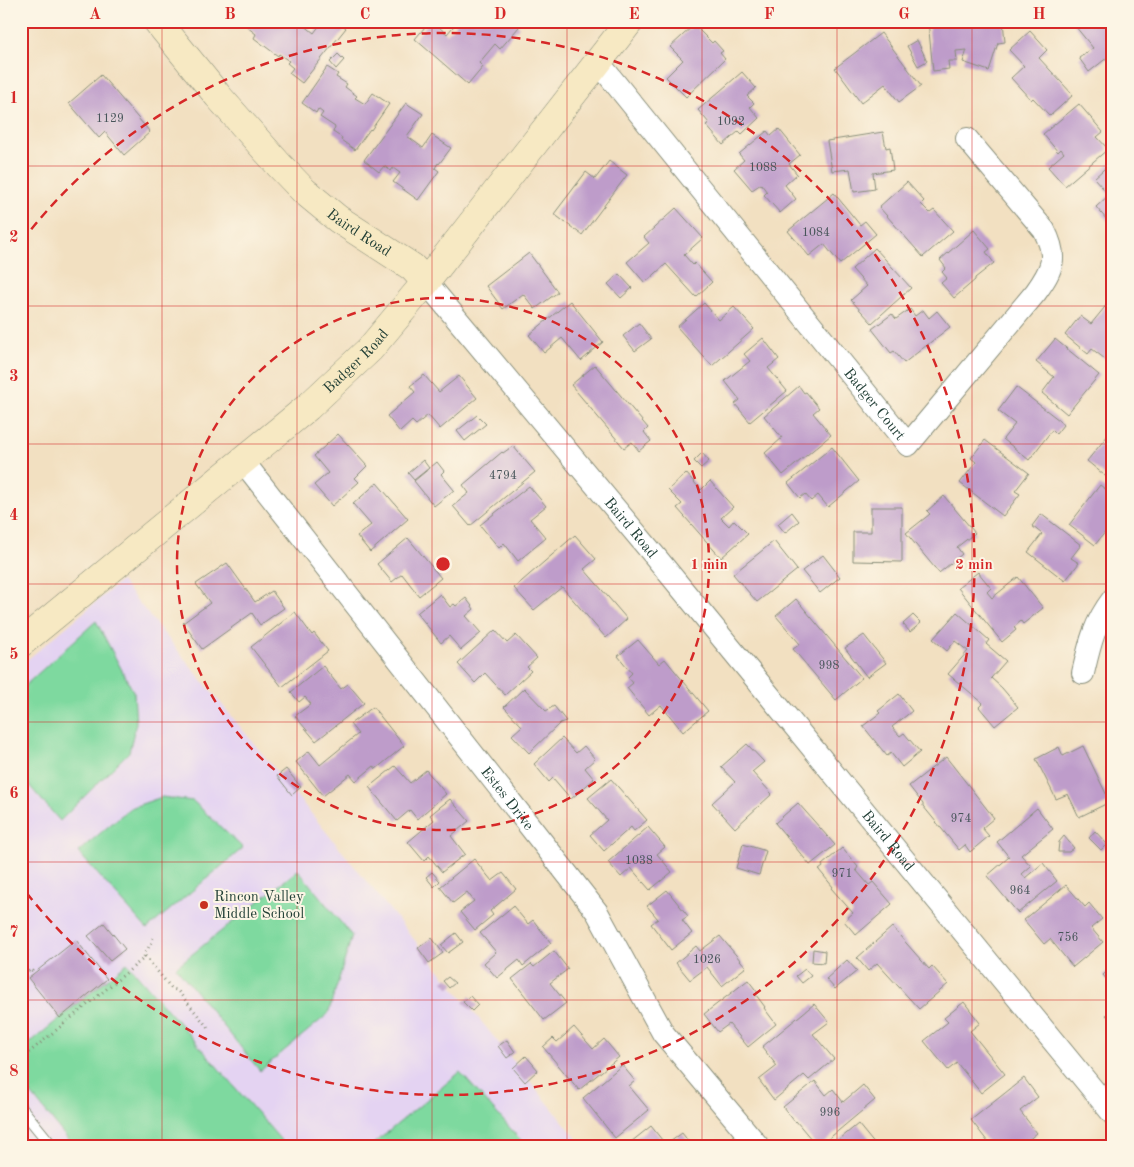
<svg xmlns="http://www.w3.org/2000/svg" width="1134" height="1167" font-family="'Old Standard TT',serif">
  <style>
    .built { fill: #e4d3f2 }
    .pitch { fill: #7ed99f; stroke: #4e8b6a }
    .building { fill: #be9cca }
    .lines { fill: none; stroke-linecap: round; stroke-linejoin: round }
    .lane-casing { stroke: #888e7a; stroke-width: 13 }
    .street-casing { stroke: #888e7a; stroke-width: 24 }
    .secondary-casing { stroke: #888e7a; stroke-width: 29 }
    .path { stroke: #888e7a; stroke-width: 3; stroke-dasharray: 1 4; stroke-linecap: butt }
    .lane { stroke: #fff; stroke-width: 11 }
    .street { stroke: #fff; stroke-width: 22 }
    .secondary { stroke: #f7e9c3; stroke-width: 28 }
    .grid { fill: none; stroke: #d62828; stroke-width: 1; stroke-opacity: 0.55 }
    .ring { fill: none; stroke: #d62828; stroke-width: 2.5; stroke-dasharray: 9 6 }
    .poi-dot { fill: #c8321e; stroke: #fcf5e5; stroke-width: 2 }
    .labels { text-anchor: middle; stroke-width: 4; stroke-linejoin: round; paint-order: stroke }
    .number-label { font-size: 12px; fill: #47555a }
    .street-label { font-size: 15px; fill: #1f3d34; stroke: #fcf5e5 }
    .poi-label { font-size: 15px; fill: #1f3d34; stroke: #fcf5e5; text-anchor: start }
    .centre { fill: #d62828; stroke: #fcf5e5; stroke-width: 2.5 }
    .ring-label { font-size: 15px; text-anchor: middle; font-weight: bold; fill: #d62828; stroke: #fcf5e5; stroke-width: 4; stroke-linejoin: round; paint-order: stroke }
    .neatline { fill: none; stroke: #d62828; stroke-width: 2 }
    .grid-label { font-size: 16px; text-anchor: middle; font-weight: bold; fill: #d62828 }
  </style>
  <rect width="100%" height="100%" fill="#fcf5e5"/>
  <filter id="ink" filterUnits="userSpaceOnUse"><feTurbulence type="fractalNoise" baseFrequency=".02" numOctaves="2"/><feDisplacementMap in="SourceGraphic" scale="10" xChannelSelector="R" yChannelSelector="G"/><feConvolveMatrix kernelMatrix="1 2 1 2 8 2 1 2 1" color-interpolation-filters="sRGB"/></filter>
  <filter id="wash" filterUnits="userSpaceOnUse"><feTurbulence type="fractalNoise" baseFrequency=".0096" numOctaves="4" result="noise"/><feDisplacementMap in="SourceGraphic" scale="20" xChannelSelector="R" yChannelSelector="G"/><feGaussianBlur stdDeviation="1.12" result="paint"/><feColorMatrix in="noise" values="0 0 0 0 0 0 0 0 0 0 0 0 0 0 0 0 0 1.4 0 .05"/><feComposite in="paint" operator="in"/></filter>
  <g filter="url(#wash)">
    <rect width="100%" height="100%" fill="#f2e0c1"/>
    <!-- built -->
    <path class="built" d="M121 581 583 1146H21V665Z"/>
    <!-- pitch -->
    <path class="pitch" d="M96 621 134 693 136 723 129 752 60 821 21 776V689Z
      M162 797 193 801 243 848 147 929 78 852 130 808Z
      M298 870 352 936 328 1014 260 1071 176 967Z
      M127 963 286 1146H73L21 1081V1050Z
      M460 1072 526 1146H371Z"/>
    <g id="blocks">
      <!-- building -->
      <path class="building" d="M251 21H299L314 33 323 21H338L346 28 302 83 289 73 293 68 287 63 289 61 279 54 278 56 254 38 256 34 247 27Z
        M430 21H432L447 34 458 21H513L519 27 500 49 495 44 479 63 483 67 468 85 415 39Z
        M760 21H775L768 29Z
        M928 21H1003L1005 42 998 43 989 71 963 62 967 50 956 51 957 61H948L949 69 933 71Z
        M1071 21H1113V53L1089 72 1079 58 1093 48Z
        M694 25 712 43 714 41 723 51 720 53 725 59 686 97 666 77 683 60 670 47Z
        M1030 31 1047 50 1039 58 1073 95 1050 116 1033 98 1031 100 1011 78 1024 66 1009 50Z
        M881 33 921 86 899 102 885 84 861 103 835 68Z
        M917 40 927 61 918 66 907 46Z
        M338 54 344 60 336 69 330 62Z
        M327 67 338 74 336 77 347 84 345 87 357 96 355 98 365 104 373 93 389 104 371 130 370 129 355 150 341 140 342 138 333 132 335 127 320 117 323 113 318 109 316 113 302 103Z
        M742 72 756 88 747 96 754 103 750 107 759 118 742 134 739 131 723 145 706 125 709 123 698 110Z
        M101 75 150 132 124 155 105 132 99 138 69 103Z
        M406 103 423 114 407 136 423 148 432 135 451 148 439 164 438 163 435 168 439 171 418 200 393 182 400 173 393 168 391 171 384 166 379 172 364 160Z
        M1079 104 1103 132 1097 137 1108 149 1065 186 1048 167 1064 153 1061 149 1058 152 1043 134Z
        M779 129 800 155 789 164 797 174 785 185 796 199 780 213 764 195 767 192 761 184 752 190 734 169 744 160 739 154 767 131 771 136Z
        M883 132 886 148 890 147 893 170 873 173 875 189 854 192 850 169 832 171 827 141Z
        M609 161 627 175 582 235 554 214 586 172 595 179Z
        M1113 161V227L1096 207 1109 195 1094 178Z
        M907 182 924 201 921 204 930 213 934 210 953 231 923 257 879 207Z
        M834 193 860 225 865 221 876 234 840 264 824 244 809 256 788 231Z
        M676 208 703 238 684 255 693 265 695 263 712 282 696 297 666 264 645 283 627 262 649 243 644 237Z
        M974 230 990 249 986 252 994 263 975 278V280L954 298 941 283 947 278 942 272 946 268 940 260Z
        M875 248 911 288 872 323 851 300 867 286 852 269Z
        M529 253 558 292 535 309 523 294 503 309 486 286Z
        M619 274 632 288 621 298 608 284Z
        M570 301 603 342 581 361 562 338 544 353 529 335Z
        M1109 302 1113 305V365L1092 349 1088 354 1065 335 1080 316 1091 324Z
        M704 303 719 320 734 307 754 329 712 366 677 327Z
        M910 309 915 316 923 310 929 318 937 311 950 327 904 363 894 351 891 353 872 329 892 314 896 319Z
        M639 323 651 339 635 351 623 336Z
        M763 338 779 359 768 368 787 391 750 422 735 404 740 400 725 381 750 361 744 354Z
        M1055 339 1099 375 1067 414 1042 393 1054 377 1036 362Z
        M595 365 648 428 644 432 651 441 639 451 632 442 624 448 571 385Z
        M424 375 439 392 459 376 477 398 440 429 428 415 416 425 412 421 400 432 387 416 415 392 410 386Z
        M799 386 804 393 806 392 819 408 813 413 831 435 783 475 765 453 782 438 764 416Z
        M1016 387 1059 420 1063 425 1056 434 1052 430 1029 460 1003 439 1015 424 998 411Z
        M477 415 486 424 465 441 457 431Z
        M1113 429V475L1109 479 1087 461Z
        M338 434 367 466 355 478 359 482 332 506 314 485 328 473 314 456Z
        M985 440 1029 473 1015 491 1020 494 1003 516 960 483 976 462 971 458Z
        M513 446 535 472 470 526 453 506 469 493 463 485 502 452 503 453Z
        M832 447 859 481 828 507 818 495 811 501 805 494 800 498 788 483Z
        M702 453 709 461 701 468 694 461Z
        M423 460 429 468 414 480 408 473Z
        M437 462 444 471 441 474 454 490 434 506 414 481Z
        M686 473 701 490 710 481 733 507 721 518 729 526 734 520 748 534 721 558 677 508 682 504 668 490Z
        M377 483 408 519 370 552 357 536 371 525 353 504Z
        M1100 485 1113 495V513L1110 517 1113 518V522L1095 545 1069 525Z
        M529 486 546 506 530 519 546 538 518 561 504 543 499 548 480 525Z
        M944 496 975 533 957 547 962 554 939 573 906 533 930 514 927 511Z
        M871 507H902V562L853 561V532H871Z
        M792 512 799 521 785 533 778 524Z
        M1041 514 1081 545 1071 558 1079 563 1065 581 1028 552 1042 534 1032 526Z
        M575 535 596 559 584 569 627 619 606 638 562 587 534 610 514 588Z
        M408 538 441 578 419 596 402 574 392 582 377 564Z
        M774 541 797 570 757 602 733 574Z
        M823 555 840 577 820 593 802 571Z
        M227 563 255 602 272 591 284 608 260 625 252 613 202 649 183 623 210 603 196 584Z
        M978 572 991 588 987 592 992 598 1018 577 1043 608 1023 624 1021 621 1014 627 1016 630 1002 642 958 588Z
        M440 594 450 607 454 604 456 606 466 598 474 609 466 616 481 633 461 650 449 636 441 643 417 613Z
        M796 599 862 678 836 700 793 649 800 644 776 616Z
        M295 612 312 635 314 633 328 651 282 687 251 647Z
        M957 612 989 640 986 644 1006 661 991 678 1002 688 1018 707 995 726 979 707 983 703 948 674 968 651 955 641 947 651 933 639Z
        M913 615 921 623 910 632 903 624Z
        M495 630 507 643 516 635 537 658 527 667 531 671 505 695 485 673 475 683 458 664Z
        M864 635 886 663 867 677 845 648Z
        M638 640 659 664 665 659 708 711 683 732 661 705 649 715 627 688 633 683 628 677 632 673 618 656Z
        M323 666 341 689 348 684 364 703 316 741 295 716 311 704 305 697 299 702 291 692Z
        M524 688 546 711 554 706 566 721 560 723 529 753 512 735 522 726 504 707Z
        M899 694 912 711 892 727 900 736 904 733 920 752 902 767 891 753 887 756 863 726 880 713 878 711Z
        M373 707 404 746 376 769 374 766 356 781 350 774 323 796 296 762 309 751 320 765 358 734 350 724Z
        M562 738 576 753 584 746 595 759 585 768 594 779 571 799 553 778 549 782 534 764Z
        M747 744 764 762 752 772 772 794 735 828 712 803 735 782 721 767Z
        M1083 746 1110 802 1079 817 1068 794 1056 799 1036 759 1059 747 1063 756Z
        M1113 749V765L1105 755Z
        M946 757 994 818 982 828 989 836 970 852 965 845 959 850 923 806V804L909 786Z
        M395 766 410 783 426 770 446 794 417 819 410 810 397 821 369 787Z
        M286 769 301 787 292 795 277 776Z
        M611 779 647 820 634 831 631 827 604 851 590 835 607 820 588 798Z
        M450 799 469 821 451 836 465 854 442 872 429 856 424 861 408 842 434 820 430 815Z
        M798 803 835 845 810 865 775 823Z
        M1037 808 1053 829 1021 855 1031 866 1022 874 1025 878 1043 863 1057 881 1018 913 987 876 1009 857 997 842Z
        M648 827 665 847 657 854 672 872 650 890 631 868 621 877 608 862Z
        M1095 831 1107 844 1101 850 1089 838Z
        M1064 836 1074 848 1069 852H1058L1059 842Z
        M743 844 766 851 759 875 736 868Z
        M842 848 858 867 856 870 869 885 873 882 892 904 856 935 844 921 853 913 831 888 833 887 819 870 823 867 822 865Z
        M474 859 492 881 503 873 516 889 490 911 493 915 475 930 460 912 474 901 467 892 453 903 440 887Z
        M432 872 440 881 434 887 426 877Z
        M1066 885 1085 907 1089 903 1102 919 1091 928 1103 942 1073 967 1050 939 1044 944 1024 920Z
        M667 890 688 916 682 920 692 933 671 950 651 924 658 919 647 906Z
        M513 906 528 924 533 920 551 943 523 966 519 960 497 978 484 963 496 952 480 933Z
        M104 923 125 949 110 961 88 936Z
        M892 927 929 969 932 966 948 984 919 1009 877 963 868 971 857 958Z
        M456 933 463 942 448 953 441 945Z
        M720 936 746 967 722 986 707 967 690 980 676 963 696 946 700 951Z
        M432 938 443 953 429 963 418 948Z
        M76 940 107 979 60 1018 28 978Z
        M813 949 825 951 824 963 812 962Z
        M554 951 568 969 550 983 566 1003 544 1020 512 979 531 964 534 967Z
        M847 960 857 971 835 989 826 979Z
        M1113 966V987L1103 975Z
        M805 969 811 976 802 983 796 976Z
        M448 977 455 983 449 988 443 981Z
        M748 980 758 993 756 995 765 1007 764 1008 776 1024 748 1047 729 1024 718 1032 704 1014Z
        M470 996 478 1005 472 1011 463 1002Z
        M964 1002 980 1023 970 1031 1005 1074 981 1093 957 1063 948 1070 924 1041 948 1022 944 1018Z
        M814 1004 829 1022 813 1034 834 1059 809 1080 804 1075 774 1100 759 1080 777 1066 762 1047Z
        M1113 1010V1023L1106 1015Z
        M574 1027 593 1049 604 1039 619 1057 579 1090 543 1047 553 1038 557 1042Z
        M507 1040 515 1052 507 1058 498 1046Z
        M526 1056 538 1070 525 1082 513 1068Z
        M622 1065 635 1081 629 1086 649 1110 615 1138 583 1098Z
        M1024 1078 1038 1097 1020 1111 1037 1133 1021 1146H1008L1006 1143 1003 1146H991L971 1120Z
        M815 1081 826 1095 833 1089 843 1102 863 1085 875 1100 820 1146H817L796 1121 795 1122 783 1107Z
        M858 1124 876 1146H838L835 1143Z
        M651 1126 666 1145 682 1133 692 1146H626Z
        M1043 1140 1048 1146H1036Z"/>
    </g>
  </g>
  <g filter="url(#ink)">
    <use href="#blocks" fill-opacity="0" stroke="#888e7a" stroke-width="1"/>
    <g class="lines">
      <defs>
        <path id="lane" d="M21 1108 52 1146"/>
        <g id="street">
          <path id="s1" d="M598 62 908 445 1036 292C1053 268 1058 257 1044 230L967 139"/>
          <path id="s2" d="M426 282 654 555 1113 1114"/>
          <path id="s3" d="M242 460 597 912 663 1033 758 1146"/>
          <path d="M1083 673C1090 643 1094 624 1113 599"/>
        </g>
        <g id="secondary">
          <path id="s4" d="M157 21 218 96 279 165 304 191 338 219 412 267 426 282"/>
          <path id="s5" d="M21 643 308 407 370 349 426 282 630 21"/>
        </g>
      </defs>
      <!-- lane casing -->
      <use href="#lane" class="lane-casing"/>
      <!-- street casing -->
      <use href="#street" class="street-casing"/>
      <!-- secondary casing -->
      <use href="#secondary" class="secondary-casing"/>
      <!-- path -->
      <path class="path" d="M145 956 172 989 177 990 210 1030
        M21 978 31 969 34 973
        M21 1059 143 959 154 936"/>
      <!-- lane -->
      <use href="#lane" class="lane"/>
      <!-- street -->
      <use href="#street" class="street"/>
      <!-- secondary -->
      <use href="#secondary" class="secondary"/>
    </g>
  </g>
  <!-- grid -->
  <path class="grid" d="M162 21V1146M297 21V1146M432 21V1146M567 21V1146M702 21V1146M837 21V1146M972 21V1146M21 166H1113M21 306H1113M21 444H1113M21 584H1113M21 722H1113M21 862H1113M21 1000H1113"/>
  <!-- distance rings -->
  <g class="ring">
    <circle cx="443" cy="564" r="266"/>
    <path d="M22 241A531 531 0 1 1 22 887"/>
  </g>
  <!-- markers -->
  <circle class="poi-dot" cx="204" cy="905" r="5"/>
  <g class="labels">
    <!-- number labels -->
    <g class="number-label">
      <text x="110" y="122">1129</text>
      <text x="731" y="125">1092</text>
      <text x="763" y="171">1088</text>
      <text x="816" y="236">1084</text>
      <text x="503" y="479">4794</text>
      <text x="829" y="669">998</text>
      <text x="961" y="822">974</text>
      <text x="639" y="864">1038</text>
      <text x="842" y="877">971</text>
      <text x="1020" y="894">964</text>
      <text x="1068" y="941">756</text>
      <text x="707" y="963">1026</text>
      <text x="830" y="1116">996</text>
    </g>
    <!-- street labels -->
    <g class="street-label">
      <text dy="5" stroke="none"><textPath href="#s4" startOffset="294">Baird Road</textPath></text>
      <text dy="5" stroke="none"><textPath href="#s5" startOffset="438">Badger Road</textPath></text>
      <text dy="5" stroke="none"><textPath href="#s1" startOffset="440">Badger Court</textPath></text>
      <text dy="5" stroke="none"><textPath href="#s2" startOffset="320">Baird Road</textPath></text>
      <text dy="5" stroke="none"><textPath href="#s3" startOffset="430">Estes Drive</textPath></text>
      <text dy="5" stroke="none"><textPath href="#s2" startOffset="725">Baird Road</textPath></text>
    </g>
    <!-- poi labels -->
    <g class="poi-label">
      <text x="214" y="901">Rincon Valley<tspan x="214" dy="17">Middle School</tspan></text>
    </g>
  </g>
  <circle cx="443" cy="564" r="8" class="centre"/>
  <g class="ring-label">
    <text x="709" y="569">1 min</text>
    <text x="974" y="569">2 min</text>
  </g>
  <!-- margin -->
  <rect width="1134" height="1167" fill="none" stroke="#fcf5e5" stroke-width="55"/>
  <rect x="28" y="28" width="1078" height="1112" class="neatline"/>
  <g class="grid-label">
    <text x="95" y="19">A</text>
    <text x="230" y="19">B</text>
    <text x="365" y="19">C</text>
    <text x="500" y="19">D</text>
    <text x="634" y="19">E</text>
    <text x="769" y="19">F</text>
    <text x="904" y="19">G</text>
    <text x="1039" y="19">H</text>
    <text x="14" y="103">1</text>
    <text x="14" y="242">2</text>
    <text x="14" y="381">3</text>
    <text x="14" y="520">4</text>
    <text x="14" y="659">5</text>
    <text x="14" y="798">6</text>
    <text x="14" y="937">7</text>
    <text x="14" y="1076">8</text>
  </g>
</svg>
